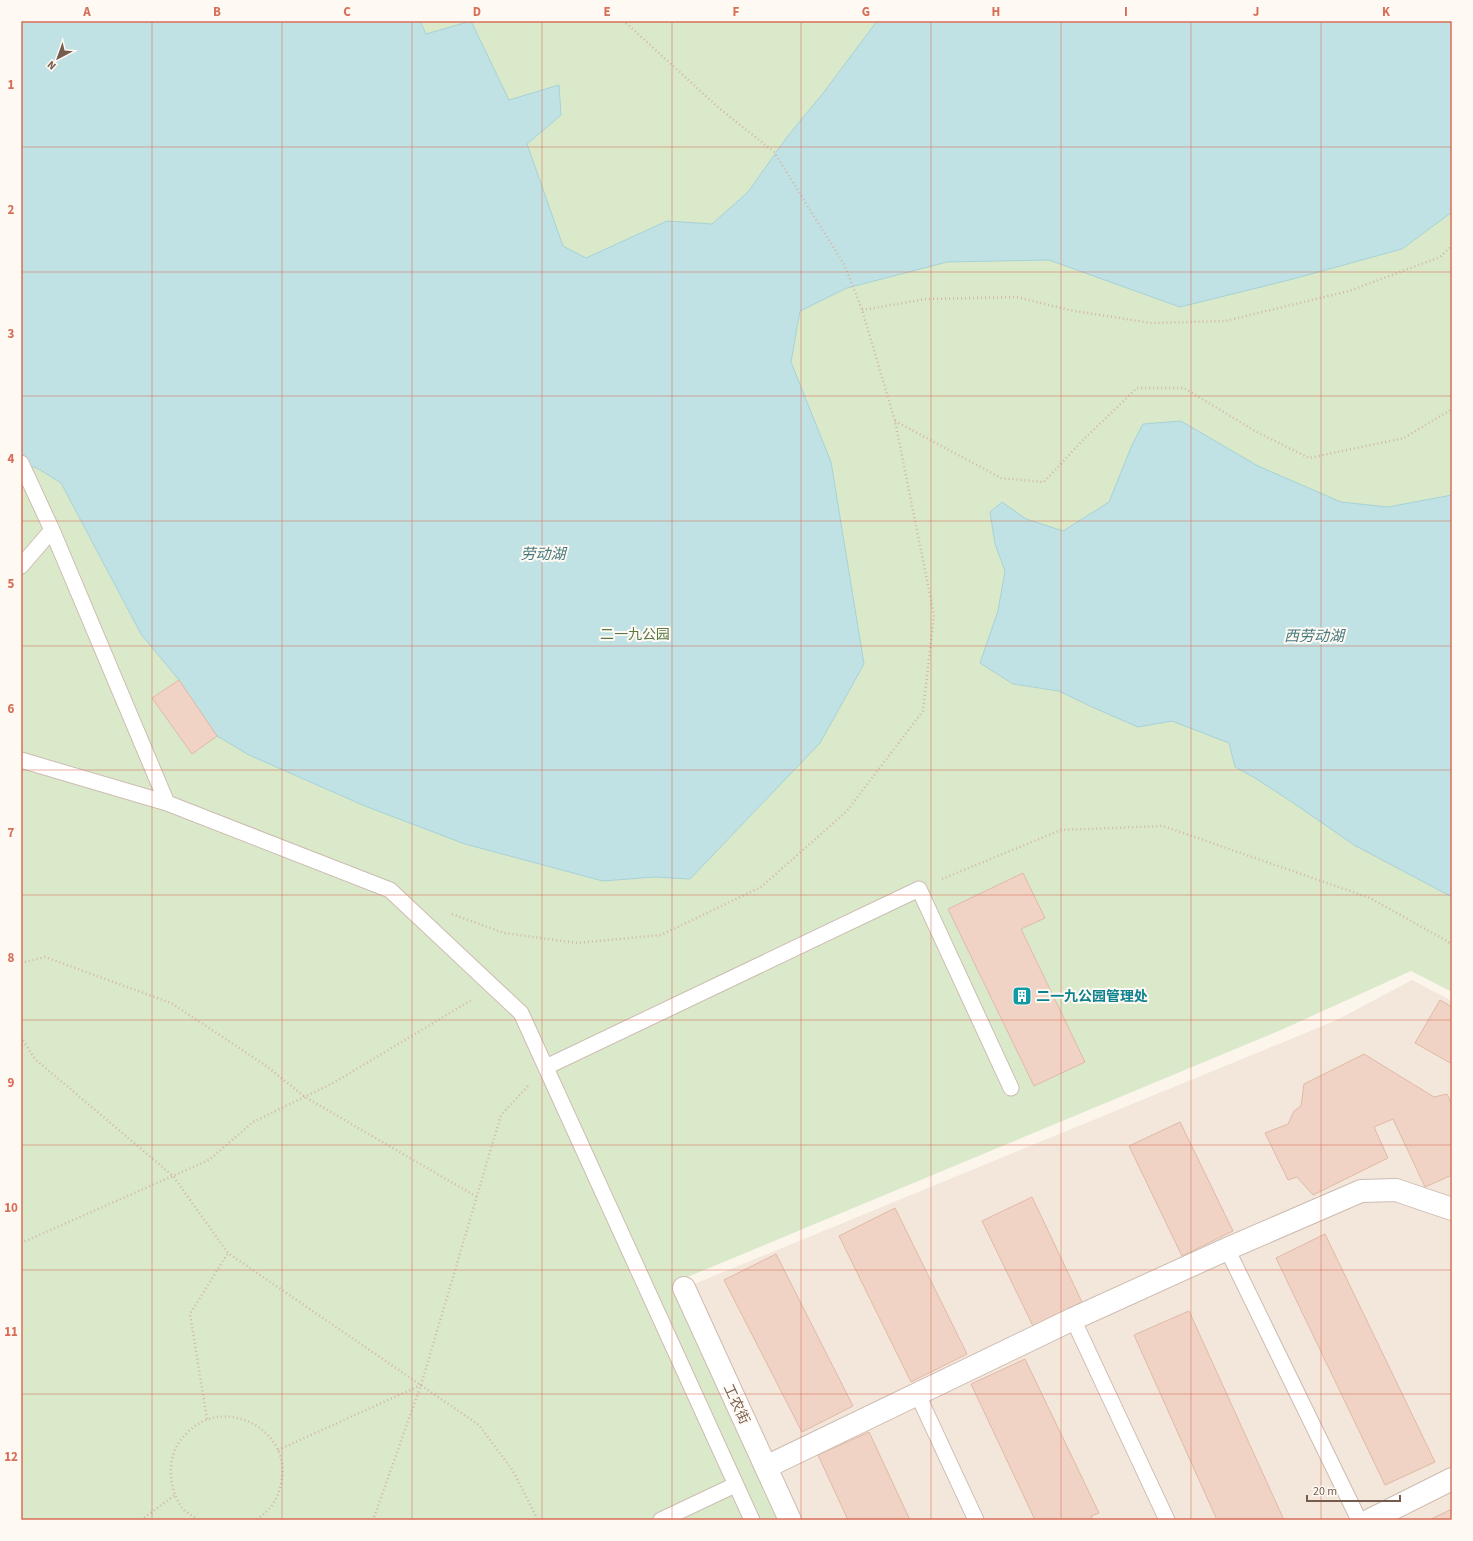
<svg xmlns="http://www.w3.org/2000/svg" width="1473" height="1541" font-family="'Source Sans 3','Noto Sans SC',sans-serif">
  <style>
    .residential { fill: #f3e6da }
    .green { fill: #d9e9ca }
    .water { fill: #c0e2e5; stroke: #a7d2d6 }
    .building { fill: #f0d3c5; stroke: #e1b9a6 }
    .lines { fill: none; stroke-linecap: round; stroke-linejoin: round }
    .lane-casing { stroke: #cebcb1; stroke-width: 17 }
    .street-casing { stroke: #cebcb1; stroke-width: 24 }
    .path { stroke: #d5b6a7; stroke-width: 2.5; stroke-dasharray: 1 3; stroke-linecap: butt }
    .lane { stroke: #fff; stroke-width: 15 }
    .street { stroke: #fff; stroke-width: 22 }
    .grid { fill: none; stroke: #d86e58; stroke-width: 1; stroke-opacity: 0.55 }
    .labels { text-anchor: middle; stroke-width: 4; stroke-linejoin: round; paint-order: stroke }
    .park-label { font-size: 14px; fill: #5a7b48; stroke: #fef9f2 }
    .culture-label { font-size: 14px; font-weight: bold; fill: #0d838f; stroke: #fef9f2; text-anchor: start }
    .street-label { font-size: 14px; fill: #765b4f; stroke: #fef9f2 }
    .water-label { font-size: 15px; font-style: italic; fill: #477b81; stroke: #fef9f2 }
    .neatline { fill: none; stroke: #d86e58; stroke-width: 1.5 }
    .grid-label { font-size: 13px; text-anchor: middle; font-weight: bold; fill: #d86e58 }
  </style>
  <rect width="100%" height="100%" fill="#fcf5ec"/>
  <!-- residential -->
  <path class="residential" d="M1412 980 1452 1001V1520H797L687 1287 1337 1020Z"/>
  <!-- green -->
  <path class="green" d="M21 21H1452V992L1411 971 1281 1030 673 1283 780 1520H21Z"/>
  <!-- water -->
  <path class="water" d="M21 21H420L426 34 471 21 509 100 559 85 561 115 527 144 563 246 586 258 667 221 712 224 748 192 787 137 824 92 877 21H1452V212L1402 249 1289 280 1180 307 1049 260 947 262 847 288 800 311 791 362 831 462 864 664 820 743 690 879 654 877 603 881 465 844 365 806 249 755 217 736 179 680 141 634 61 483 37 468 21 463Z
    M1181 421 1258 466 1341 502 1388 507 1452 495V897L1354 845 1295 804 1255 778 1235 767 1229 743 1172 721 1138 727 1092 707 1059 691 1013 684 980 663 998 611 1005 571 995 544 990 512 1002 502 1026 519 1063 531 1109 502 1132 445 1143 424Z"/>
  <!-- building -->
  <path class="building" d="M179 680 217 736 192 754 152 698Z
    M1023 873 1045 918 1021 929 1085 1062 1034 1086 948 909Z
    M1440 1000 1452 1007V1064L1415 1043Z
    M1364 1054 1434 1097 1447 1094 1452 1105V1175L1425 1187 1393 1119 1374 1127 1388 1158 1313 1195 1297 1177 1288 1180 1265 1133 1288 1124 1294 1111 1301 1106 1304 1084Z
    M1180 1122 1233 1231 1182 1256 1129 1146Z
    M1032 1197 1082 1302 1033 1326 982 1221Z
    M895 1208 967 1354 911 1382 839 1236Z
    M1325 1234 1435 1462 1385 1485 1276 1258Z
    M776 1254 853 1406 802 1432 724 1280Z
    M1189 1311 1284 1520H1217L1134 1335Z
    M1025 1359 1099 1513 1091 1516 1093 1520H1035L971 1384Z
    M869 1432 910 1520H848L818 1455Z
    M1452 1509V1520H1429Z"/>
  <g class="lines">
    <defs>
      <path id="lane" d="M21 463 52 530 167 803
        M21 566 52 530
        M21 760 167 803 390 890 521 1013 752 1520
        M546 1067 919 889 1011 1088
        M1227 1249 1359 1520
        M1073 1319 1167 1520
        M917 1393 976 1520
        M661 1520 735 1485"/>
      <path id="street" d="M684 1288 790 1520
        M766 1467 1073 1319 1227 1249 1361 1191 1396 1190 1452 1209
        M1370 1520 1452 1479"/>
    </defs>
    <!-- lane casing -->
    <use href="#lane" class="lane-casing"/>
    <!-- street casing -->
    <use href="#street" class="street-casing"/>
    <!-- path -->
    <path class="path" d="M862 310 926 299 1017 297 1069 310 1151 323 1225 321 1349 291 1440 257 1452 246
      M895 421 1001 478 1044 482 1084 439 1137 388H1184L1255 431 1309 458 1404 438 1452 409
      M942 879 1061 830 1163 826 1370 898 1452 944
      M452 914 504 933 577 943 661 935 761 887 846 812 923 711 934 615 895 421 862 310 845 266 774 152 720 109 624 21
      M21 963 45 957 171 1003 265 1065 305 1097 477 1197
      M21 1037 35 1059 173 1176 228 1253 479 1425 513 1471 538 1520
      M21 1243 209 1160 253 1122 335 1082 473 999
      M421 1385 501 1115 528 1086
      M207 1419 190 1314 228 1253
      M278 1450 421 1385 373 1520
      M141 1520 175 1495
      M198 1520C194 1517 189 1514 185 1511 174 1499 170 1482 171 1466 172 1454 177 1443 186 1434 223 1393 294 1430 281 1484 279 1493 275 1503 268 1510 264 1514 260 1517 256 1520"/>
    <!-- lane -->
    <use href="#lane" class="lane"/>
    <!-- street -->
    <use href="#street" class="street"/>
  </g>
  <!-- grid -->
  <path class="grid" d="M152 21V1520M282 21V1520M412 21V1520M542 21V1520M672 21V1520M801 21V1520M931 21V1520M1061 21V1520M1191 21V1520M1321 21V1520M21 147H1452M21 272H1452M21 396H1452M21 521H1452M21 646H1452M21 770H1452M21 895H1452M21 1020H1452M21 1145H1452M21 1270H1452M21 1394H1452"/>
  <!-- icons -->
  <defs>
    <symbol id="building-square" viewBox="-11 -11 22 22"><rect x="-9" y="-9" width="18" height="18" rx="4" fill="#0f9aa8" stroke="#fef9f2"/><path d="M-4-6H4V6H1V3H-1V6H-4ZM-2.5-4.3h1.7v1.8h-1.7ZM.8-4.3h1.7v1.8H.8ZM-2.5-1h1.7V.8h-1.7ZM.8-1h1.7V.8H.8Z" fill="#fff"/></symbol>
  </defs>
  <g fill-rule="evenodd">
    <use href="#building-square" x="1011" y="985" width="22" height="22"/>
  </g>
  <g class="labels">
    <!-- park labels -->
    <g class="park-label">
      <text x="635" y="639">二一九公园</text>
    </g>
    <!-- culture labels -->
    <g class="culture-label">
      <text x="1036" y="1001">二一九公园管理处</text>
    </g>
    <!-- street labels -->
    <g class="street-label">
      <text transform="translate(737 1404) rotate(65)" y="5">工农街</text>
    </g>
    <!-- water labels -->
    <g class="water-label">
      <text x="543" y="559">劳动湖</text>
      <text x="1314" y="641">西劳动湖</text>
    </g>
  </g>
  <!-- border -->
  <rect width="1473" height="1541" fill="none" stroke="#fef9f2" stroke-width="44"/>
  <!-- north arrow -->
  <g transform="translate(58 58) rotate(221)" stroke="#fef9f2" stroke-width="3" paint-order="stroke">
  <path d="M0-3L7 15L0 10L-7 15Z" fill="#765b4f"/>
  <text y="-6" font-size="11" font-weight="bold" text-anchor="middle" fill="#765b4f">N</text>
  </g>
  <!-- scale -->
  <path d="M1307 1495v6h93v-6" fill="none" stroke="#765b4f" stroke-width="2"/>
  <text x="1313" y="1495" font-size="12" fill="#765b4f" stroke="#fef9f2" stroke-width="3" paint-order="stroke">20 m</text>
  <rect x="22" y="22" width="1429" height="1497" class="neatline"/>
  <g class="grid-label">
    <text x="87" y="16">A</text>
    <text x="217" y="16">B</text>
    <text x="347" y="16">C</text>
    <text x="477" y="16">D</text>
    <text x="607" y="16">E</text>
    <text x="736" y="16">F</text>
    <text x="866" y="16">G</text>
    <text x="996" y="16">H</text>
    <text x="1126" y="16">I</text>
    <text x="1256" y="16">J</text>
    <text x="1386" y="16">K</text>
    <text x="11" y="89">1</text>
    <text x="11" y="214">2</text>
    <text x="11" y="338">3</text>
    <text x="11" y="463">4</text>
    <text x="11" y="588">5</text>
    <text x="11" y="713">6</text>
    <text x="11" y="837">7</text>
    <text x="11" y="962">8</text>
    <text x="11" y="1087">9</text>
    <text x="11" y="1212">10</text>
    <text x="11" y="1336">11</text>
    <text x="11" y="1461">12</text>
  </g>
</svg>
